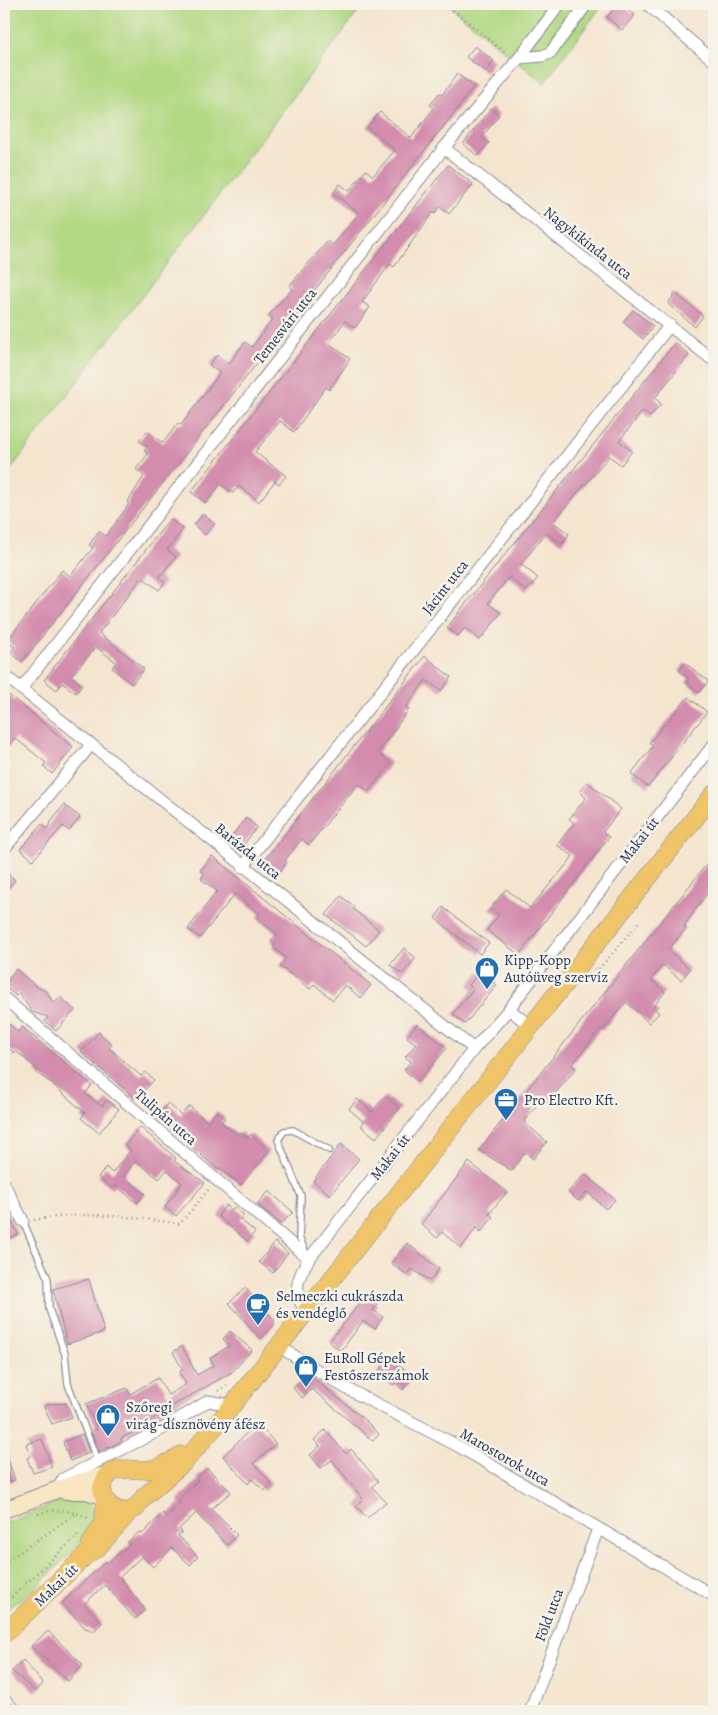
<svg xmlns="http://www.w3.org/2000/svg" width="718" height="1715" font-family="Alegreya,serif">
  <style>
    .green { fill: #b1d882; stroke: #668470 }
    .building { fill: #d38cad }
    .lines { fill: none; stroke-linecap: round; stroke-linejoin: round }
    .lane-casing { stroke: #888a96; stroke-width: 8 }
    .street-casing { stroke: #888a96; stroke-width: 13 }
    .secondary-casing { stroke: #888a96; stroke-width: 18 }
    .primary-casing { stroke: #888a96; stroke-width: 19 }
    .path { stroke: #888a96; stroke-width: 2.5; stroke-dasharray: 1 4; stroke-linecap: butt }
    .lane { stroke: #fff; stroke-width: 5.5 }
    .street { stroke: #fff; stroke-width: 11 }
    .secondary { stroke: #f9e7c3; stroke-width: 16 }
    .primary { stroke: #f0c469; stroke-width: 18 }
    .labels { text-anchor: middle; stroke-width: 5; stroke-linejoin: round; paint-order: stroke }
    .street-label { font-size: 15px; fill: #1b2f5e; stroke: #f7f3e8 }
    .poi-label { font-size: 15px; fill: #1b2f5e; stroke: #f7f3e8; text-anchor: start }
  </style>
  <rect width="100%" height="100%" fill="#f7f3e8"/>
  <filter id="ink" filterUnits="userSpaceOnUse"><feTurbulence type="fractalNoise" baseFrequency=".02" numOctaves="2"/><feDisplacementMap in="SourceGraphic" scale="10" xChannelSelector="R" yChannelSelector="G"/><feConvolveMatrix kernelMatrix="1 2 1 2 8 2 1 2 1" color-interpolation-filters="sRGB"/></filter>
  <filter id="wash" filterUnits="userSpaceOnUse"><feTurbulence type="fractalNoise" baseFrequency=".0096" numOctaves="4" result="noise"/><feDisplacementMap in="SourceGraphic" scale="20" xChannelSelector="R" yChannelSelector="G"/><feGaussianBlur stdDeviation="1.12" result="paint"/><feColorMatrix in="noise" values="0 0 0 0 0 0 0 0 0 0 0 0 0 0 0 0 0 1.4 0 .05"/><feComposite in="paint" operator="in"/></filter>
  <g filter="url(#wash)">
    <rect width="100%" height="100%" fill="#f4e5cf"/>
    <!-- green -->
    <path class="green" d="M4 4H364L4 478Z
      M447 4H603L544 83Z
      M66 1499C84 1498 89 1498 96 1515L86 1538 32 1591 4 1611V1524Z"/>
    <g id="blocks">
      <!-- building -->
      <path class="building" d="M618 4 635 15 622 30 607 17Z
        M475 46 494 61 486 72 466 57Z
        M457 74 474 86 461 104 22 662 10 652 15 647 7 641 62 570 70 576 93 548 89 545 99 531 106 536 129 504 127 503 144 476 136 469 148 454 144 451 147 447 139 441 147 431 163 443 178 423 181 425 220 373 209 365 217 355 229 364 245 342 252 347 273 319 268 316 292 289 289 286 328 241 333 245 359 213 333 193 340 184 349 191 366 170 373 176 395 150 367 127 380 112 411 138 434 108 430 105 439 93 442 95Z
        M491 108 499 115 482 137 489 143 478 156 463 144Z
        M448 165 473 184 449 214 440 207 435 214 433 212 394 267 390 264 362 302 370 307 355 328 345 321 329 343 350 359 329 390 326 387 294 432 280 421 255 452 286 476 279 484 275 481 259 502 239 486 233 493 221 484 206 503 191 492Z
        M675 293 703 316 695 327 668 304Z
        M633 310 653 326 643 339 623 322Z
        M675 343 689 355 655 398 661 404 650 417 643 411 619 441 632 451 621 465 609 456 553 522 569 534 562 544 546 533 521 564 538 578 526 591 509 577 488 603 501 613 480 640 465 628 458 636 447 628 463 607Z
        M203 514 215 524 205 535 194 525Z
        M170 519 183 529 167 550 176 557 159 577 165 582 159 590 142 577 99 633 144 669 132 684 112 668 116 662 96 647 71 676 82 685 76 693 62 683 57 690 44 680Z
        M425 656 451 677 441 691 426 680 406 707 409 709 378 753 391 763 369 791 358 784 309 845 302 839 285 860 287 862 278 874 262 863Z
        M685 663 708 681 699 693 686 682 689 679 679 671Z
        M4 691 73 747 52 774 43 766 46 763 15 738 4 752Z
        M688 697 707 712 648 787 631 774 653 746 649 743Z
        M587 782 621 809 603 832 609 837 519 955 487 930 499 915 490 909 506 889 530 908 568 863 573 856 557 845 574 823 569 819 586 798 580 791Z
        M64 805 80 817 69 831 63 826 33 860 20 849 42 824 47 829 54 817Z
        M246 818 257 827 242 847 230 838Z
        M714 855V876L709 882 713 885 684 926 686 928 668 950 690 969 681 980 663 965 651 980 665 992 653 1007 659 1013 649 1023 626 1002 602 1031 600 1029 572 1065 576 1068 559 1089 548 1103 542 1098 524 1122 547 1142 533 1159 525 1152 512 1171 479 1150Z
        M212 856 371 985 361 998 345 985 333 1000 314 984 310 989 280 966 286 958 273 947 275 944 271 941 277 934 257 918 260 914 235 894 200 938 188 929 217 891 201 879 204 874 200 871Z
        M4 870 15 880 4 894Z
        M341 896 355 907 353 909 379 930 366 946 326 915Z
        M443 907 489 943 480 954 435 918Z
        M404 948 416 958 402 974 390 965Z
        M16 969 37 987 47 992 54 1004 60 997 75 1010 56 1031 45 1021 48 1017 32 1012 19 993 16 996 4 986Z
        M480 971 497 985 465 1024 453 1014 473 989 469 985Z
        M9 1024 18 1032 22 1027 92 1085 85 1094 102 1106 107 1100 119 1109 99 1133 81 1118 85 1113 50 1082 36 1073 38 1070 16 1051 14 1053 4 1044V1031Z
        M417 1024 447 1048 418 1082 404 1070 411 1061 405 1057 416 1044 407 1037Z
        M99 1032 112 1044 109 1048 141 1076 145 1072 154 1080 136 1099 81 1052Z
        M385 1096 400 1108 376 1138 361 1126 364 1122 349 1109 357 1099 372 1112Z
        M168 1103 181 1115 189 1106 208 1122 217 1111 225 1118 221 1122 238 1135 240 1132 248 1138 251 1134 269 1151 241 1185 219 1168 217 1169 157 1116Z
        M140 1127 176 1158 174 1161 205 1183 176 1216 165 1207 182 1183 167 1170 159 1179 136 1161 123 1176 145 1194 137 1203 115 1185 112 1189 98 1177 106 1167 112 1173 131 1150 125 1145Z
        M341 1144 359 1159 330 1195 313 1181Z
        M469 1162 507 1192 489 1214 493 1217 481 1232 477 1227 461 1248 442 1232 437 1238 421 1224Z
        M585 1174 615 1200 606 1209 587 1192 578 1201 568 1192Z
        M269 1191 293 1212 281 1224 257 1204Z
        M226 1205 232 1210 234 1207 244 1215 240 1219 255 1232 247 1241 218 1216Z
        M4 1206 18 1234 4 1241Z
        M275 1242 288 1253 273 1273 259 1262Z
        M407 1243 439 1269 430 1281 412 1269 407 1275 391 1263Z
        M89 1279 104 1332 67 1344 53 1289Z
        M245 1288 274 1319V1325L261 1339 229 1303Z
        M366 1295 377 1304 373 1310 383 1317 375 1329 363 1321 341 1351 329 1342Z
        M230 1331 252 1350 232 1372 174 1405 144 1425 145 1427 121 1438 122 1441 99 1452 91 1431 97 1429 86 1404 127 1388 130 1394 158 1378 168 1395 186 1384 179 1372 183 1370 173 1352 182 1346 197 1375 214 1365 210 1358 229 1346 223 1339Z
        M390 1358 413 1377 403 1390 395 1383 393 1385 377 1373Z
        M308 1374 363 1418 379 1434 373 1441 312 1389 302 1398 293 1388Z
        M66 1403 72 1417 52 1424 44 1407 49 1404Z
        M257 1423 276 1444 254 1463 272 1484 264 1491 252 1479 248 1484 223 1456Z
        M325 1430 346 1454 351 1449 378 1481 372 1487 386 1502 367 1518 356 1506 363 1499 332 1460 321 1468 310 1455 320 1446 314 1440Z
        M82 1434 89 1453 70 1461 63 1442Z
        M42 1439 52 1467 33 1473 27 1458 30 1456 26 1444Z
        M4 1453H6L15 1480 4 1484Z
        M207 1468 231 1492 211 1509 237 1535 227 1545 196 1513 179 1529 182 1532 178 1535 198 1557 190 1565 172 1548 153 1567 142 1556 120 1577 145 1610 135 1619 105 1585 84 1604 102 1623 93 1632 88 1628 86 1629 62 1603 106 1561 108 1563 130 1544 128 1542 139 1532 142 1534 163 1513 167 1517 180 1502 178 1500 198 1480 196 1478Z
        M48 1631 83 1665 68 1681 31 1646Z
        M23 1660 43 1683 36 1692 12 1671Z
        M4 1690 24 1711H4Z"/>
    </g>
  </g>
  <g filter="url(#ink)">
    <use href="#blocks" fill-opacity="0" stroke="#888a96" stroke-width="1"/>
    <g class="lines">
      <defs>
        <path id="lane" d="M23 1221 48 1279 49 1309 65 1354 68 1384 97 1460
          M306 1253 299 1237 301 1196 278 1140 284 1131 293 1130 329 1150"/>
        <path id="street" d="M647 4 714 61
          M519 58 542 56 550 53 587 4
          M444 148 714 361
          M4 675 474 1049
          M21 689 444 148 519 58 560 4
          M4 849 91 745
          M243 867 670 325
          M4 998 309 1259
          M509 1009 530 1026
          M4 1184 23 1221
          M306 1312C293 1293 296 1279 309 1259L474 1049 509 1009 714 744
          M280 1347 344 1387 458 1446 714 1596
          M56 1492 63 1479 164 1428 208 1401 233 1405
          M530 1711 598 1529"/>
        <path id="secondary" d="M65 1491H86L103 1496
          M4 1510C39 1497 73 1482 109 1474"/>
        <path id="primary" d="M130 1511C114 1513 104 1504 102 1488 111 1457 134 1475 156 1468 165 1465 174 1460 181 1455
          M91 1544 103 1523 106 1502
          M4 1634 85 1556 98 1547 130 1511 136 1508 144 1497 185 1461 223 1417 714 794"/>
      </defs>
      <!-- lane casing -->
      <use href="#lane" class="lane-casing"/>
      <!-- street casing -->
      <use href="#street" class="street-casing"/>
      <!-- secondary casing -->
      <use href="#secondary" class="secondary-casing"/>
      <!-- primary casing -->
      <use href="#primary" class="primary-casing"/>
      <!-- path -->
      <path class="path" d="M445 4 507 54
        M595 968 598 970 641 920
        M34 1220C88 1211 127 1216 180 1224L209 1189
        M218 1391 228 1385
        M38 1514C57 1507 73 1511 90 1519
        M4 1563 77 1513
        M4 1604 78 1535"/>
      <!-- lane -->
      <use href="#lane" class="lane"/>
      <!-- street -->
      <use href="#street" class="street"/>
      <!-- secondary -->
      <use href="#secondary" class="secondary"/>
      <!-- primary -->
      <use href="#primary" class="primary"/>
    </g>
  </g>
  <!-- icons -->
  <defs>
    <symbol id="shop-pin" viewBox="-11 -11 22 30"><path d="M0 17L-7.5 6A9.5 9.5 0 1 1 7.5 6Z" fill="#1f6fb2" stroke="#f7f3e8"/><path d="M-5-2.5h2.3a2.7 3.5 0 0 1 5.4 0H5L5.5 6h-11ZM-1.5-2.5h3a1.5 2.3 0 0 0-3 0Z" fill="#fff"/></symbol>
    <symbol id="office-pin" viewBox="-11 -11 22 30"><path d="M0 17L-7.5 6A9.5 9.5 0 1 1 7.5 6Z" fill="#1f6fb2" stroke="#f7f3e8"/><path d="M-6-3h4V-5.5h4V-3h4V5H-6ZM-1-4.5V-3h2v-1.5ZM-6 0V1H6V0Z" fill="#fff"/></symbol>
    <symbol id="cafe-pin" viewBox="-11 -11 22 30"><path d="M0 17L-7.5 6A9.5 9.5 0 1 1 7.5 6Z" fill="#1f6fb2" stroke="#f7f3e8"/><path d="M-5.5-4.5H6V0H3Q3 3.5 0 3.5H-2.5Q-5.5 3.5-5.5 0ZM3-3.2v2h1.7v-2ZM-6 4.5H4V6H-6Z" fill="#fff"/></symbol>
  </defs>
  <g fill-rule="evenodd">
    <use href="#shop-pin" x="473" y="955" width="28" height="38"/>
    <use href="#office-pin" x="492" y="1086" width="28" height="38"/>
    <use href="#cafe-pin" x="244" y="1291" width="28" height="38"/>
    <use href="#shop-pin" x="292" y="1353" width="28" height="38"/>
    <use href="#shop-pin" x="94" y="1402" width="28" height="38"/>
  </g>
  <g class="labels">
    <!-- street labels -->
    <g class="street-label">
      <text transform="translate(588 243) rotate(38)" y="5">Nagykikinda utca</text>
      <text transform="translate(285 326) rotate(-52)" y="5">Temesvári utca</text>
      <text transform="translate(445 587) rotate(-52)" y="5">Jácint utca</text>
      <text transform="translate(639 840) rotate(-52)" y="5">Makai út</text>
      <text transform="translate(248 851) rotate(39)" y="5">Barázda utca</text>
      <text transform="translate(166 1117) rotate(41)" y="5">Tulipán utca</text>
      <text transform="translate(390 1157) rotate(-52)" y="5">Makai út</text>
      <text transform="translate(505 1457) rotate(30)" y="5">Marostorok utca</text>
      <text transform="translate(56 1585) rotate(-44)" y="5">Makai út</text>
      <text transform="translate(549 1615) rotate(-69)" y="5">Föld utca</text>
    </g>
    <!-- poi labels -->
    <g class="poi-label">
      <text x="504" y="965">Kipp-Kopp<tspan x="504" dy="17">Autóüveg szervíz</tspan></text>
      <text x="524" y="1105">Pro Electro Kft.</text>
      <text x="276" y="1301">Selmeczki cukrászda<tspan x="276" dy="17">és vendéglő</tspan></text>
      <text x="324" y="1363">EuRoll Gépek<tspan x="324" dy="17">Festőszerszámok</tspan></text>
      <text x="126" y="1412">Szőregi<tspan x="126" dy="17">virág-dísznövény áfész</tspan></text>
    </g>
  </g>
  <!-- margin -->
  <rect width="718" height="1715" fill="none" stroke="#f7f3e8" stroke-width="20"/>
</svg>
